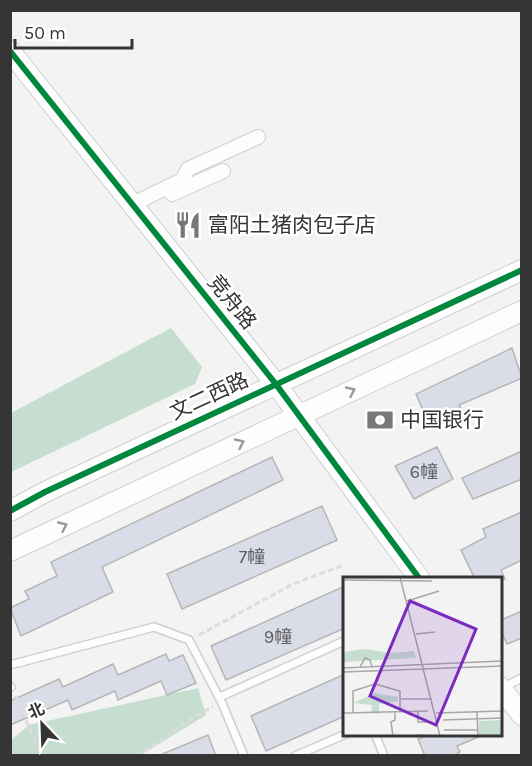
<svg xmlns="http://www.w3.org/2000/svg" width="532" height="766" font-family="Karla,'Noto Sans SC',sans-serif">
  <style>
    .green { fill: #c6decf }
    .building { fill: #dadce7; stroke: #b6b6b7; stroke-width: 1.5 }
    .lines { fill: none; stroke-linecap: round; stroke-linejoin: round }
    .lane-casing { stroke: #cfcfd0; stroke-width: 10 }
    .street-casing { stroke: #cfcfd0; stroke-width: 16 }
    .secondary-casing { stroke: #cfcfd0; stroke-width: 22 }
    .path { stroke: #dcdcdd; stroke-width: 3; stroke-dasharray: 6 3; stroke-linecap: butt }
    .lane { stroke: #fdfdfd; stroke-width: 7 }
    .street { stroke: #fdfdfd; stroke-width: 14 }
    .secondary { stroke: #fdfdfd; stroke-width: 20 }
    .cycleway-casing { stroke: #fff; stroke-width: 10 }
    .cycleway { stroke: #00873e; stroke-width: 6 }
    .oneway { stroke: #99999a }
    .labels { text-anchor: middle; stroke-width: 5; stroke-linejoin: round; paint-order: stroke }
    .number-label { font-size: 18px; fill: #5e5f62 }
    .poi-label { font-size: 21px; fill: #353536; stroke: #fff; text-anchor: start }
    .street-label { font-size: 21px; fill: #353536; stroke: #fff }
    .inset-road { fill: none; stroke: #a7a7a8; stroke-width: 1.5 }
    .view { fill: #7b2cbf; fill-opacity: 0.15; stroke: #7b2cbf; stroke-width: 3 }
    .inset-edge { fill: none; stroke: #353536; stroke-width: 3 }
  </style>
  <rect width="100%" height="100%" fill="#f3f3f4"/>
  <!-- green -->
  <path class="green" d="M171 328 202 367 195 384 11 472V413Z
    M198 688 206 715 141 755H11L10 741 29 725Z"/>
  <!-- building -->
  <path class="building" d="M512 348 522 378 459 405 464 413 430 427 416 394Z
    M437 447 453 479 414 499 395 466Z
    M522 451V479L473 499 462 478Z
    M272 457 283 480 102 567 113 592 21 636 10 608 29 599 25 591 57 576 51 562Z
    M322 506 337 540 182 609 167 574Z
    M522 512V560L501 570 505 579H475L461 550 486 537 483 529Z
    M345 586V628L226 680 211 646Z
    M522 611V638L507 644 501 631V620Z
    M166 654 169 661 183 655 196 683 167 695 161 681 118 700 115 691 72 710 68 700 10 725V701L59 679 63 687 113 664 118 675Z
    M345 674V716L266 751 251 716Z
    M208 735 216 756H160V755Z
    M429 735H483L457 746 460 752 453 756H425L418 739Z"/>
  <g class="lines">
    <defs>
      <path id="lane" d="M10 665 154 627 189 640 222 703 244 756
        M10 686 11 687
        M504 687 522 678
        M220 697 344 641
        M375 734 384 756
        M295 756 346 734"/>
      <path id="street" d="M172 194 223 171
        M133 204 182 180 188 169 258 137"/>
      <path id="secondary" d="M10 51 275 383 419 578
        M10 511 45 492 522 270
        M10 551 522 311
        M500 687 522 715"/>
    </defs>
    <!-- lane casing -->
    <use href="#lane" class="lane-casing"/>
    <!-- street casing -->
    <use href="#street" class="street-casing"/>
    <!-- secondary casing -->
    <use href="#secondary" class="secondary-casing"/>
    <!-- path -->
    <path class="path" d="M199 635 293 584 344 565
      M15 696 42 756
      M136 756C163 741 185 720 213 707"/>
    <!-- lane -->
    <use href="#lane" class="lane"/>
    <!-- street -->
    <use href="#street" class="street"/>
    <!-- secondary -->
    <use href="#secondary" class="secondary"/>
    <defs>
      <path id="cycleway" d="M10 51 275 383 419 578
        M10 511 45 492 522 270"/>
    </defs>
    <!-- cycleway casing -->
    <use href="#cycleway" class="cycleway-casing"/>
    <!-- cycleway -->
    <use href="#cycleway" class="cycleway"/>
  </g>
  <!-- one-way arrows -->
  <defs><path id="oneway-chevron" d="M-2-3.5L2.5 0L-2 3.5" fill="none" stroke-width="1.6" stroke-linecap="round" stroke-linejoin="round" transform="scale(1.5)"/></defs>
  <g class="oneway">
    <use href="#oneway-chevron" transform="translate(351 391) rotate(-25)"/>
    <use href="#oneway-chevron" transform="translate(240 443) rotate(-25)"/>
    <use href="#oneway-chevron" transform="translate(63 526) rotate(-25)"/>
  </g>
  <!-- icons -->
  <defs>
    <symbol id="restaurant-bare" viewBox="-9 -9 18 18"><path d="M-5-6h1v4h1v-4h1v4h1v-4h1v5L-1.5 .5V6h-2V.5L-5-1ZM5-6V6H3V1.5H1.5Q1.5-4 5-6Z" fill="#787878" stroke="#fff" stroke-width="2.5" paint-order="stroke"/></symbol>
    <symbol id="bank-bare" viewBox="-9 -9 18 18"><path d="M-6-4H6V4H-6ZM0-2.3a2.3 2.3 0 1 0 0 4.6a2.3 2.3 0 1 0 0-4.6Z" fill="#787878" stroke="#fff" stroke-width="2.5" paint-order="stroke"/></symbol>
  </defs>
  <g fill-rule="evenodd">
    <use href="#restaurant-bare" x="169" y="206" width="38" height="38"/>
    <use href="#bank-bare" x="361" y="401" width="38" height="38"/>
  </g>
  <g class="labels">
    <!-- number labels -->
    <g class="number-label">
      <text x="424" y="478">6幢</text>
      <text x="252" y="563">7幢</text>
      <text x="278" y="643">9幢</text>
    </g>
    <!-- poi labels -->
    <g class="poi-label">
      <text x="208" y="232">富阳土猪肉包子店</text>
      <text x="400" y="427">中国银行</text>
    </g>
    <!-- street labels -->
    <g class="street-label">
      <text transform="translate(232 302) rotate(51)" y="7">竞舟路</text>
      <text transform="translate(209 396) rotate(-25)" y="7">文二西路</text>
    </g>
  </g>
  <!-- overview -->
  <g transform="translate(343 577)">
    <rect width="159" height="159" fill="#f3f3f4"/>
    <path d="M23 72 46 76 71 74 73 81 0 85V75ZM32 116 55 120V124L36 127V137L28 136 29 128 10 126ZM159 143V159H136V144Z" fill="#c6decf"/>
    <path class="inset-road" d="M57 0 97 159M0 3 89 4M64 24 96 14M73 57 92 55M17 90 22 81 27 83 29 90M0 91 159 84M0 95 159 89M58 122H89M75 134V145H89M134 135 135 159M0 136 85 134M10 136V114L32 107 57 114V134M93 136 159 134M100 143 159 141M101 153H135M74 158 92 159M50 159 48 145 52 143V135"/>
    <path class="view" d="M67 24 133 52 93 148 27 119Z"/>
    <rect width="159" height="159" class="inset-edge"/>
  </g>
  <!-- border -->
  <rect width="532" height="766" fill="none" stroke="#353536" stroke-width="24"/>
  <!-- north arrow -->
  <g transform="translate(42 724) rotate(337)" stroke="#ffffff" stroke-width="4.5" paint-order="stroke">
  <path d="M0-4.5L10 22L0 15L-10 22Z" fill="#353536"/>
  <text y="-9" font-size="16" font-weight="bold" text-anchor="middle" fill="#353536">北</text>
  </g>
  <!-- scale -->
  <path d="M15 39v9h117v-9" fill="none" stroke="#353536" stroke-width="3"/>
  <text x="24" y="39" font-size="18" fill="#353536" stroke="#ffffff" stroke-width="4.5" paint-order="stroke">50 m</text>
</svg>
